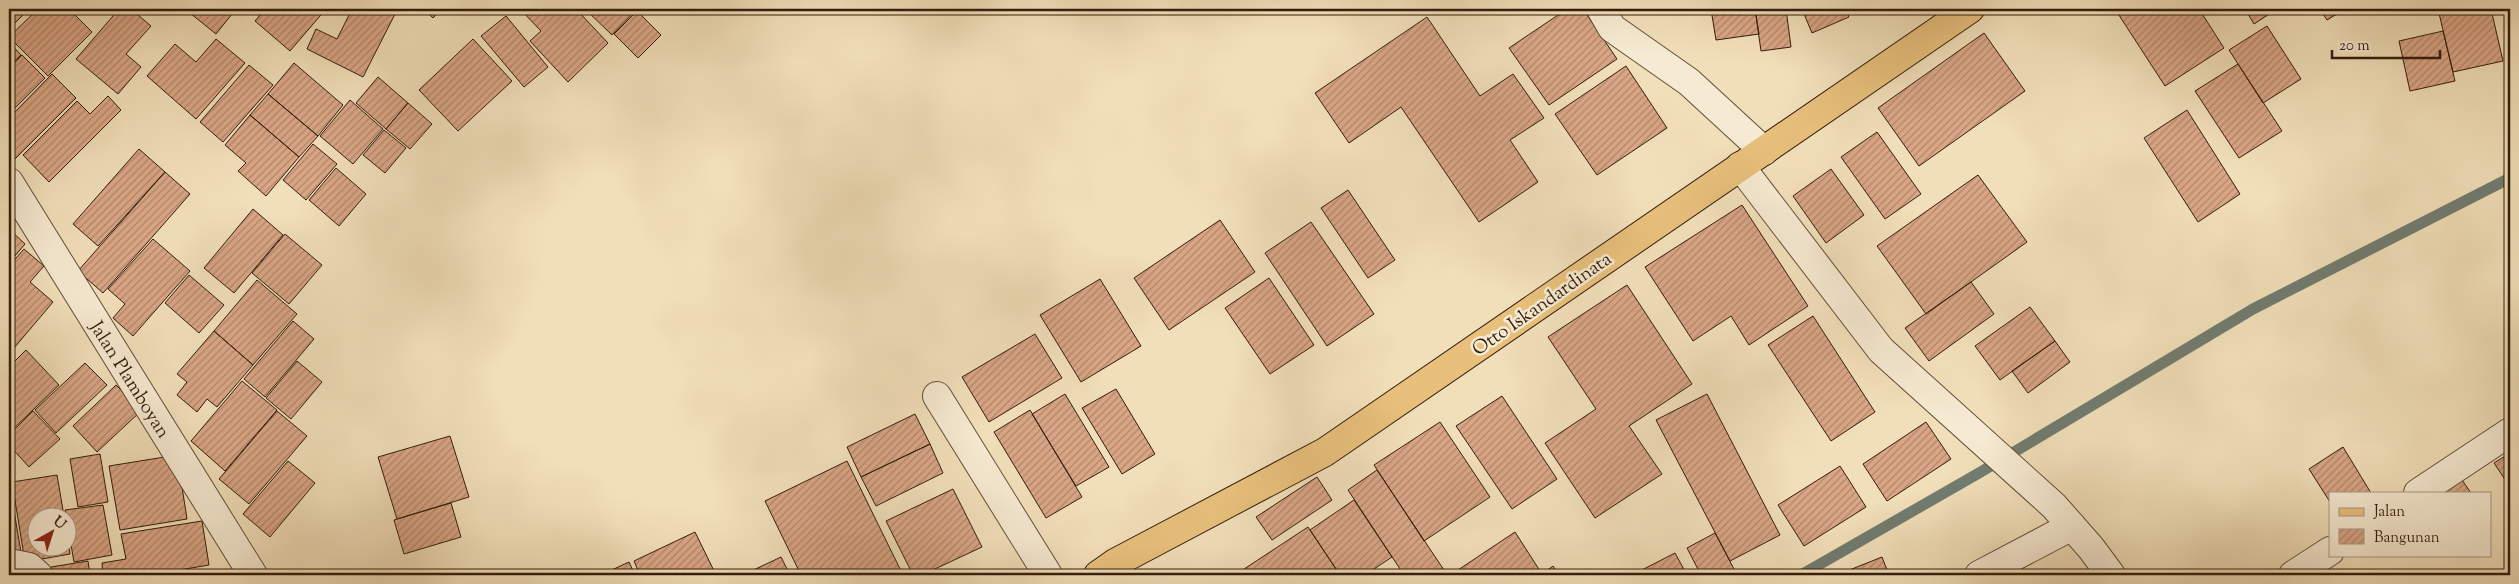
<svg xmlns="http://www.w3.org/2000/svg" width="2519" height="584" font-family="'Sorts Mill Goudy',serif">
  <style>
    .lines { fill: none; stroke-linecap: round; stroke-linejoin: round }
    .stream { stroke: #717c70; stroke-width: 11 }
    .building { fill: url(#building-hatch); stroke: #331c0c }
    .street-casing { stroke: #624d37; stroke-width: 30 }
    .primary-casing { stroke: #331c0c; stroke-width: 30 }
    .street { stroke: #f6ead2; stroke-width: 28 }
    .primary { stroke: #e8c07c; stroke-width: 28 }
    .labels { text-anchor: middle; stroke-width: 5; stroke-linejoin: round; paint-order: stroke }
    .street-label { font-size: 19px; fill: #331c0c; stroke: #f6ead2 }
  </style>
  <defs>
    <pattern id="building-hatch" width="6" height="6" patternUnits="userSpaceOnUse" patternTransform="scale(1.25)"><rect width="6" height="6" fill="#daa686"/><path d="M-1 1l2-2M0 6l6-6M5 7l2-2" fill="none" stroke="#b1866c"/></pattern>
  </defs>
  <rect width="100%" height="100%" fill="#f1dfb9"/>
  <filter id="stains"><feTurbulence type="fractalNoise" baseFrequency=".004" numOctaves="4"/><feColorMatrix values="0 0 0 0 .2 0 0 0 0 .09 0 0 0 0 .02 0 0 0 .5 -.17"/></filter>
  <radialGradient id="worn" r=".72"><stop offset=".6" stop-color="#630" stop-opacity="0"/><stop offset="1" stop-color="#630" stop-opacity=".3"/></radialGradient>
  <g class="lines">
    <!-- stream -->
    <path class="stream" d="M1801 575 1979 473 2253 309 2510 178"/>
  </g>
  <!-- building -->
  <path class="building" d="M9 9H29L13 25 9 19Z
    M38 9H69L92 32 48 76 9 37Z
    M119 9H131L151 26 126 54 141 67 118 94 76 59Z
    M185 9H236L216 34Z
    M265 9H326L290 51 255 21Z
    M352 9H385L395 14 363 77 307 49 316 29 337 39Z
    M423 9H442L433 18Z
    M520 9H576L608 43 568 82 530 41 541 31Z
    M585 9H637L612 35Z
    M1567 9H1583L1617 59 1549 105 1509 48Z
    M1711 9H1755L1759 34 1716 40Z
    M1755 9H1786L1791 47 1761 51Z
    M1802 9H1846L1849 17 1812 33Z
    M2115 9H2199L2224 48 2165 86Z
    M2245 9H2277L2254 24Z
    M2320 9H2345L2327 20Z
    M2438 9H2491L2503 61 2453 72Z
    M637 11 661 35 638 58 614 34Z
    M506 16 548 67 524 87 481 36Z
    M1427 17 1480 96 1513 74 1544 118 1510 140 1538 182 1479 222 1401 107 1349 143 1315 93Z
    M2267 26 2301 79 2263 103 2229 50Z
    M2443 31 2455 81 2410 91 2399 41Z
    M1984 33 2025 91 1919 166 1878 108Z
    M216 39 245 63 196 119 147 76 175 44 196 62Z
    M473 39 512 81 458 131 419 90Z
    M9 42 21 55 9 67Z
    M22 55 45 78 9 114V69Z
    M294 63 343 105 318 136 268 94Z
    M2238 64 2282 131 2239 158 2195 91Z
    M249 65 273 85 223 142 200 122Z
    M1626 66 1667 128 1597 175 1555 114Z
    M52 74 76 98 13 161 9 157V118Z
    M378 77 408 103 386 129 356 103Z
    M268 94 318 136 299 157 250 115Z
    M108 96 121 110 49 182 23 155 77 101 90 114Z
    M350 100 383 129 353 164 320 136Z
    M408 103 432 124 410 149 386 129Z
    M2187 110 2240 194 2198 222 2144 138Z
    M250 115 299 157 266 196 238 171 246 163 225 145Z
    M384 130 406 148 385 173 363 155Z
    M1877 132 1921 194 1885 219 1841 157Z
    M313 144 337 164 306 200 283 180Z
    M139 149 165 172 98 246 73 224Z
    M336 168 366 194 339 226 309 200Z
    M1831 169 1864 215 1826 243 1793 196Z
    M165 172 190 194 103 293 78 271Z
    M1978 175 2027 242 1926 314 1877 246Z
    M1348 190 1395 260 1368 278 1321 208Z
    M1742 205 1808 306 1749 345 1731 316 1693 341 1645 267Z
    M253 209 283 235 234 293 204 268Z
    M1220 220 1255 272 1169 330 1134 278Z
    M1311 222 1374 314 1327 346 1265 253Z
    M9 229 25 244 9 263Z
    M285 234 322 265 289 304 252 273Z
    M153 239 190 271 133 336 113 318 125 304 108 289Z
    M24 249 44 266 30 282 53 302 9 354V266Z
    M189 275 224 305 199 333 165 303Z
    M1269 278 1314 345 1270 374 1225 308Z
    M1100 279 1141 346 1081 382 1040 315Z
    M257 280 297 314 253 365 214 331Z
    M1971 282 1994 314 1929 361 1905 328Z
    M1627 285 1692 384 1629 426 1662 474 1595 518 1545 443 1596 409 1548 337Z
    M2030 307 2055 341 2000 380 1975 346Z
    M1813 316 1875 412 1831 441 1768 345Z
    M293 321 314 339 265 397 244 379Z
    M214 331 253 365 217 407 207 399 197 412 177 395 187 382 177 374Z
    M1035 334 1062 378 989 422 962 377Z
    M2055 341 2070 362 2028 393 2012 371Z
    M26 350 59 385 9 433V367Z
    M297 361 322 382 291 419 266 398Z
    M85 363 107 385 56 433 35 410Z
    M242 381 277 410 225 471 191 441Z
    M116 385 141 411 97 452 73 426Z
    M1116 389 1155 454 1122 474 1082 408Z
    M1065 394 1109 467 1076 486 1032 414Z
    M1707 394 1780 535 1730 561 1656 420Z
    M1502 396 1557 479 1512 509 1456 426Z
    M1030 410 1082 497 1046 518 994 432Z
    M33 411 60 439 29 467 9 445V435Z
    M277 411 307 436 249 504 219 479Z
    M915 414 930 444 861 477 847 447Z
    M1440 422 1490 497 1424 541 1374 465Z
    M1926 422 1951 459 1887 501 1863 464Z
    M450 436 469 497 397 519 378 457Z
    M930 444 943 473 876 506 861 477Z
    M2343 447 2371 493H2330V502L2309 469Z
    M2510 453V487L2494 463Z
    M100 454 108 502 78 507 70 459Z
    M177 455 187 519 120 530 109 466Z
    M288 461 315 483 270 537 243 514Z
    M847 461 903 575H801L765 501Z
    M1840 466 1866 507 1804 546 1778 505Z
    M1377 470 1446 573 1443 575H1404L1348 490Z
    M57 475 64 516H38V546H68V537L70 554 25 562 12 482Z
    M1317 477 1332 500 1272 540 1256 517Z
    M2462 480 2471 493H2443Z
    M953 489 982 547 922 575H913L886 521Z
    M9 493H11L21 552 9 554Z
    M1354 500 1392 557 1365 575H1340L1310 530Z
    M451 503 461 537 404 554 394 520Z
    M103 505 112 555 74 562 65 510Z
    M202 521 209 565 150 575H103L102 563 126 559 121 534Z
    M1308 527 1340 575H1235Z
    M695 532 716 575H640L634 561Z
    M1515 532 1542 574 1553 566 1559 575H1461L1458 570Z
    M1715 533 1734 569 1721 575H1701L1687 548Z
    M1675 553 1687 575H1632Z
    M781 557 790 575H743Z
    M1882 557 1889 575H1849L1847 571Z
    M88 561 90 575H52L51 567Z
    M629 562 635 575H601Z"/>
  <g class="lines">
    <defs>
      <path id="street" d="M1601 9 1612 28 1689 82 1764 151
        M1740 166 1881 350 2054 506 2091 548 2111 575
        M9 182 253 575
        M937 396 1048 575
        M2418 493 2510 432
        M9 563 29 567 38 575
        M1979 575 2072 526
        M2293 575 2330 551"/>
      <path id="primary" d="M1098 575 1115 563 1325 452 1970 9"/>
    </defs>
    <!-- street casing -->
    <use href="#street" class="street-casing"/>
    <!-- primary casing -->
    <use href="#primary" class="primary-casing"/>
    <!-- street -->
    <use href="#street" class="street"/>
    <!-- primary -->
    <use href="#primary" class="primary"/>
  </g>
  <g class="labels">
    <!-- street labels -->
    <g class="street-label">
      <text transform="translate(1541 303) rotate(-35)" y="7">Otto Iskandardinata</text>
      <text transform="translate(131 379) rotate(58)" y="7">Jalan Plamboyan</text>
    </g>
  </g>
  <!-- margin -->
  <rect width="2519" height="584" fill="none" stroke="#f1dfb9" stroke-width="30"/>
  <rect x="10" y="10" width="2499" height="564" fill="none" stroke="#331c0c" stroke-width="2.5"/>
  <rect x="15" y="15" width="2489" height="554" fill="none" stroke="#331c0c"/>
  <!-- legend -->
  <rect x="2329" y="492" width="162" height="65" fill="#f6ead2" stroke="#a89883"/>
  <rect x="2339" y="508" width="25" height="8" fill="#e8c07c" stroke="#a89883"/>
  <text x="2374" y="516" font-size="15" fill="#331c0c">Jalan</text>
  <rect x="2339" y="529" width="25" height="15" fill="url(#building-hatch)" stroke="#a89883"/>
  <text x="2374" y="542" font-size="15" fill="#331c0c">Bangunan</text>
  <!-- north arrow -->
  <g transform="translate(52 532) rotate(39)"><circle r="24" fill="#f6ead2" stroke="#a89883"/>
  <path d="M0-4L9 19L0 12L-9 19Z" fill="#8f2418"/>
  <text y="-8" font-size="14" font-weight="bold" text-anchor="middle" fill="#331c0c">U</text>
  </g>
  <!-- scale -->
  <path d="M2332 50v8h108v-8" fill="none" stroke="#331c0c" stroke-width="2.5"/>
  <text x="2339" y="50" font-size="15" fill="#331c0c" stroke="#f6ead2" stroke-width="4" paint-order="stroke">20 m</text>
  <rect width="100%" height="100%" filter="url(#stains)"/>
  <rect width="100%" height="100%" fill="url(#worn)"/>
</svg>
